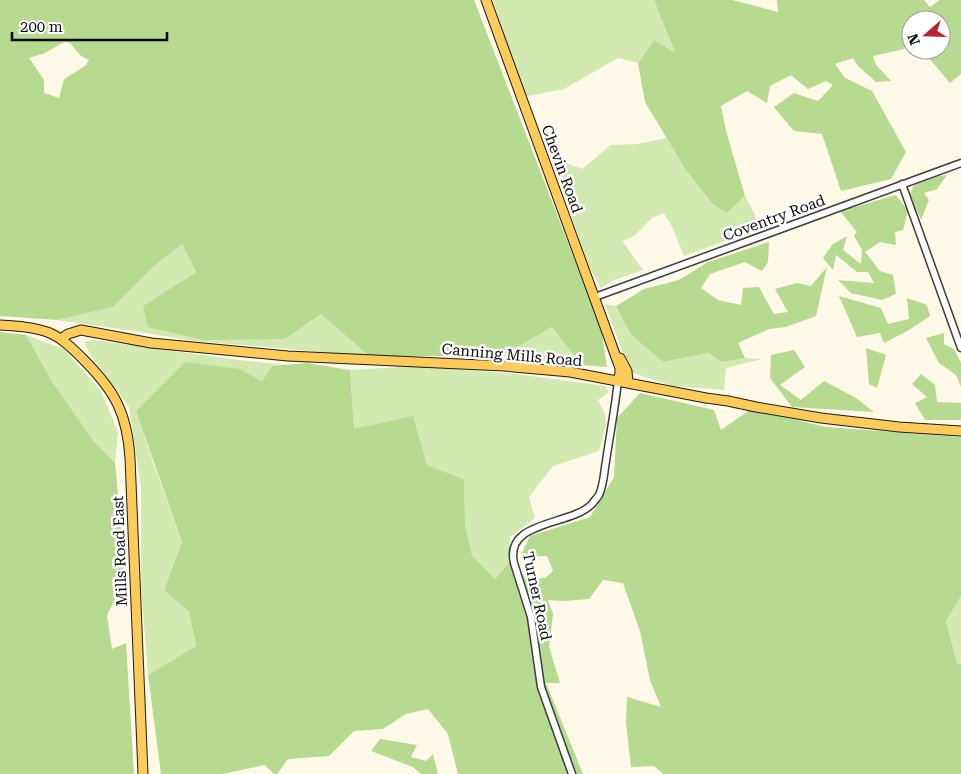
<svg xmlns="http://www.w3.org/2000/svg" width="961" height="774" font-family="'Roboto Serif',serif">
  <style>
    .green { fill: #d2e9b1 }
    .forest { fill: #b6da90; fill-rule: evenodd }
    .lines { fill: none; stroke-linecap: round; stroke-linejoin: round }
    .minor-casing { stroke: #3d3d3d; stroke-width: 9 }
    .major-casing { stroke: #1b1b1b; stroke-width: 11 }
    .minor { stroke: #fff; stroke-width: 6 }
    .major { stroke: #fccb5a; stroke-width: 9 }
    .labels { text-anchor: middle; stroke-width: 5; stroke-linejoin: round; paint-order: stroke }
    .street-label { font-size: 15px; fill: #0a0a0a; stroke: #fff }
  </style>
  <rect width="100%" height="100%" fill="#fff9e7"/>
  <!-- green -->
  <path class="green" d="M493 0H654L675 54 654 40 638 63 618 58 564 89 524 97Z
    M667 138 684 167 727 213 745 196 755 215 758 229 684 256 672 227 664 213 652 218 634 236 622 241 643 270 614 280 601 288 588 264 551 157 582 169 611 145 637 144Z
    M182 244 196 272 143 306 285 339 321 314 369 356 195 341 133 331 57 320 113 307 153 267Z
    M605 304 616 306 631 335 663 362 710 353 722 362 745 358 762 359 726 368 724 390 673 386 630 372Z
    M552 327 581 365 502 356Z
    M26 335 64 349 101 391 118 432 115 463 93 440 53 383Z
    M93 340 239 360 286 365 272 366 262 381 240 369 136 410 153 462 182 542 164 590 189 612 196 646 148 675 141 588V487L129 407 90 354 84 342Z
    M419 366 516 374 606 386 609 392 598 400 605 414 606 424 599 451 553 466 529 497 535 518 510 537 511 560 495 579 472 555 465 525 464 479 427 465 354 429 350 370Z
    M961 596V663H957L946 621Z"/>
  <!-- forest -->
  <path class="forest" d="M0 0H474L601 328 607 367 581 365 552 327 502 356H369L321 314 285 339 204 340 148 327 143 306 196 272 182 244 153 267 113 307 57 320 0 316ZM64 42 70 43 81 56 89 60 85 66 64 79 59 98 44 93V80L29 58 45 53Z
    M654 0H732L778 12 777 0H924L930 7 940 0H961V74L950 83 929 58 931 50H941V20H911V38L904 49 873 56 876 65 891 81 876 82 858 66 853 58 835 64 845 78 872 91 906 152 891 179 841 191 822 134 794 131 774 107 794 93 818 101 833 85 826 81 808 89 791 75 770 86 767 103 747 91 721 106 726 131 745 196 727 213 712 203 684 167 645 102 638 63 654 40 675 53Z
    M947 175 937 189 924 193 929 200 921 220 910 195 914 185 939 176Z
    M896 195 908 211 903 230 895 232 896 245 880 242 865 252 880 271 893 275 896 294 882 300 851 293 838 280 874 283 868 272H857L836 255 833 270 823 258 833 244 847 236 843 250 861 264 862 250 854 236 857 232 839 210 855 207Z
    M769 242 768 262 762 271 745 262 710 274 701 288 718 300 741 305 743 288 759 287 774 314 788 312 775 289 797 283 811 286 827 267 816 316 786 327 769 329 738 343 745 358 722 362 709 353 663 362 631 335 616 306 644 289 679 280 708 262Z
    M839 296 881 308 888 324 909 319 907 298 927 305 930 316 909 330 884 343 880 333 857 337Z
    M0 332 26 335 53 383 93 440 115 463 126 578 107 615 112 649 126 643 134 774H0Z
    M944 333V344L954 349 961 363V387L956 375 939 363 926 338Z
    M866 348 886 355 877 388 869 384Z
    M794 350 805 367 780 385 801 400 824 381 856 398 874 412 792 407 770 378 771 355Z
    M185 362 240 369 262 381 272 366 307 363 350 370 354 429 413 416 427 465 464 479 465 525 472 555 495 579 511 560 527 580 545 578 553 571 547 556 520 557 530 536 590 517 614 477 617 418 640 393 714 410 721 430 751 409 826 427 961 437V596L946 621 957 663 961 664V774H663L654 766 631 767 626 723 627 697 661 707 650 680 640 631 623 583 603 580 589 599 564 601 548 600 553 614 549 647 560 683H546L583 774H458L448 734 428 709 406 714 383 729 354 731 329 756 288 759 277 774H274L265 765 222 774H161L148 675 196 646 189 612 164 590 182 542 136 411Z
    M921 374 935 385 937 402 961 403V420H925L915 403 927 397 912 384Z
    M380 739 417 745 411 757 426 761 433 754 438 774H421L413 767 371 751Z"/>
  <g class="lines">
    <defs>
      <path id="minor" d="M902 184 961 348
        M595 297 961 163
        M572 774 541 687 531 617 514 563C504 520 571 526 592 504 594 501 597 498 599 495 604 484 604 472 606 461 610 434 615 408 618 381"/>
      <path id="major" d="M486 0 620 368V373L618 381
        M0 325C17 326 34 327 50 333 63 339 73 349 83 359 115 391 127 413 130 458L143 774
        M61 339 68 334 81 330 151 343 288 356 504 366 570 372 706 398 728 401 756 407 821 418 899 427 961 431
        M620 358 627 371 628 383"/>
    </defs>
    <!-- minor casing -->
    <use href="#minor" class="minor-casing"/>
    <!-- major casing -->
    <use href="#major" class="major-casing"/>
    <!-- minor -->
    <use href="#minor" class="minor"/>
    <!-- major -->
    <use href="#major" class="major"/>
  </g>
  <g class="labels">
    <!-- street labels -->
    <g class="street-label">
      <text transform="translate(562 169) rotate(70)" y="5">Chevin Road</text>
      <text transform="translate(774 218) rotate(-20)" y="5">Coventry Road</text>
      <text transform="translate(512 355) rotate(5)" y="5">Canning Mills Road</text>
      <text transform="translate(120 551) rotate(-92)" y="5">Mills Road East</text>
      <text transform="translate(537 596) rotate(78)" y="5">Turner Road</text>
    </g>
  </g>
  <!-- north arrow -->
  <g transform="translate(926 35) rotate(250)"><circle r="24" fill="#ffffff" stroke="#9d9d9d"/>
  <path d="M0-4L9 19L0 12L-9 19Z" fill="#bc2031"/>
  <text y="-8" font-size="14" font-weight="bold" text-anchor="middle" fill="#0a0a0a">N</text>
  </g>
  <!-- scale -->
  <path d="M12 32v8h155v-8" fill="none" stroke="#0a0a0a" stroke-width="2.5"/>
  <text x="20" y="32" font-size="15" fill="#0a0a0a" stroke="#ffffff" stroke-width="4" paint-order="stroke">200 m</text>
</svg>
